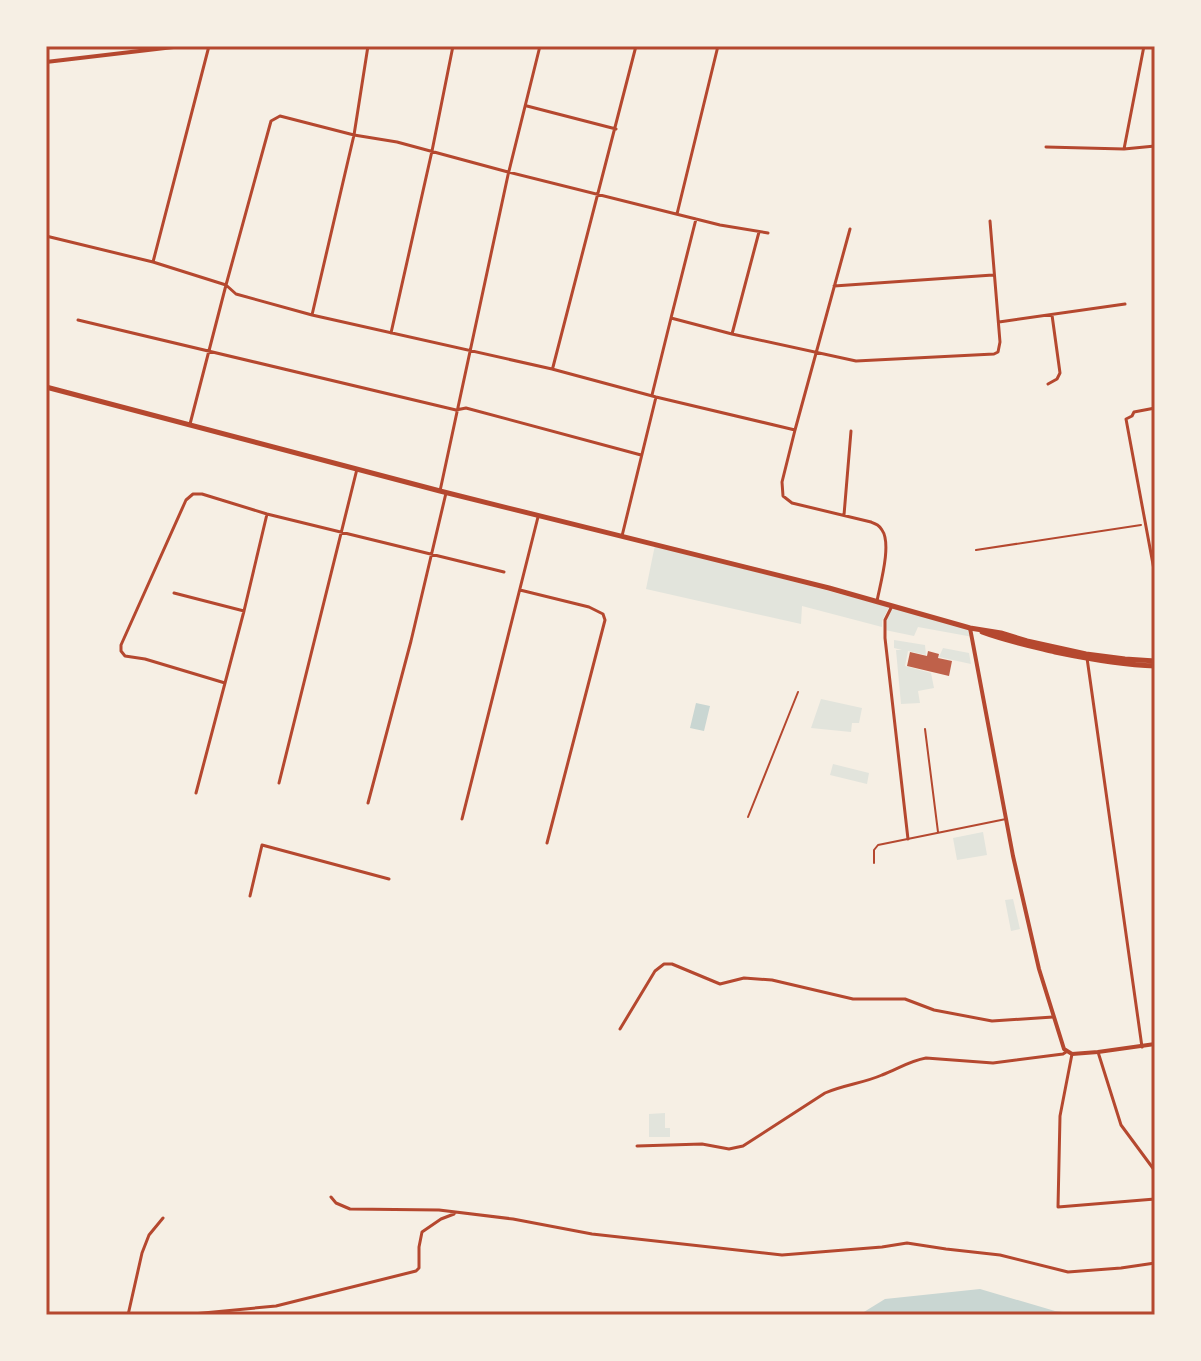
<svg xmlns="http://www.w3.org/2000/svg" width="1201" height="1361" font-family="'Roboto Condensed',sans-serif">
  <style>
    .green { fill: #e2e4dc }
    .water { fill: #c9d6d2 }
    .building { fill: #bf614a }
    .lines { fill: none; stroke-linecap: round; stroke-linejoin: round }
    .path { stroke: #b5482f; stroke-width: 2 }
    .service { stroke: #b5482f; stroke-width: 2 }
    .minor { stroke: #b5482f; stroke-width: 3 }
    .tertiary { stroke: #b5482f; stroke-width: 4 }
    .trunk { stroke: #b5482f; stroke-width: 5 }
    .neatline { fill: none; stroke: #b5482f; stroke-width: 3 }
  </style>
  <rect width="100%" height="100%" fill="#f6efe4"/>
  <!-- green -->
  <path class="green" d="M655 545 889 607 882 621V627L802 606 801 624 646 589Z
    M892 606 970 628 973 637 918 627 914 636 885 630V620Z
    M894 640 925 645 926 655 908 651 905 666 931 673 934 688 918 691 920 703 901 704 896 650H902L894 648Z
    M943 648 969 653 971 664 939 657Z
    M821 699 862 708 859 723H852L851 732 811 728Z
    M833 764 869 773 867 784 830 775Z
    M983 832 987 855 957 860 953 838Z
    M1013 899 1020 929 1011 931 1005 900Z
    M665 1113V1128H670V1137H649V1114Z"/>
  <!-- water -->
  <path class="water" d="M696 703 710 706 704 731 690 728Z
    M980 1289 1055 1311 1087 1315H859L885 1299Z"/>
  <!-- building -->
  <path class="building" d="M928 651 939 654 938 658 952 661 949 676 907 666 910 652 927 656Z"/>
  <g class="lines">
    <!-- path -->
    <path class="path" d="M976 550 1141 525"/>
    <!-- service -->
    <path class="service" d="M925 729 938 832
      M748 817 798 692
      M874 863V850L878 845 1006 819"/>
    <!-- minor -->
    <path class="minor" d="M527 106 616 129
      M1046 147 1124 149 1155 146
      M1124 149 1144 46
      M677 214 718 46
      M768 233 720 225 508 172 397 142 354 135 280 116 271 121 226 285 236 294 312 315 552 369 656 397 795 430 782 482 783 496 792 503 871 522C876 524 879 525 882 530 892 544 880 585 877 601
      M46 236 153 262 226 285 190 424
      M153 262 209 46
      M834 286 993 275
      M312 315 354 135 368 46
      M671 318 696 219
      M78 320 456 410 466 408 641 455
      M999 322 1125 304
      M391 333 432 151 453 46
      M732 334 759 232
      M553 367 636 46
      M1048 384 1057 379 1060 373 1052 315
      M652 395 671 318 732 334 856 361 994 354 998 352 1000 342 990 221
      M1155 408 1134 412 1132 416 1126 419 1155 575
      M795 430 850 229
      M440 491 508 175 540 46
      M844 515 851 431
      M622 536 656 397
      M520 590 589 607 603 614 605 620 547 843
      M174 593 244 611
      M892 606 885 620V638L908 839
      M1087 658 1142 1047
      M225 683 145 659 125 656 121 651V645L186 500 193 494H202L267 514 504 572
      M279 783 357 469
      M196 793 244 611 267 514
      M368 803 411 641 446 493
      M462 819 538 517
      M250 896 262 845 389 879
      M620 1029 655 971 664 964H672L720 984 744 978 772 980 853 999H905L934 1010 992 1021 1053 1017
      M1098 1052 1121 1125 1155 1171
      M1072 1054 1060 1116 1058 1207 1155 1199
      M637 1146 702 1144 729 1149 743 1146 825 1093C843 1085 864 1083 882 1075 898 1069 909 1061 926 1058L993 1063 1063 1054 1066 1052
      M331 1197 336 1203 350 1209 439 1210 513 1219 592 1234 782 1255 882 1247 907 1243 946 1249 1000 1255 1068 1272 1121 1268 1155 1263
      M128 1315 142 1253 149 1235 163 1218
      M182 1315 276 1306 416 1271 419 1268V1247L422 1232 441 1219 454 1214"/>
    <!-- tertiary -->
    <path class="tertiary" d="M46 62 182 46
      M970 628 1013 856 1039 969 1064 1049 1072 1054 1098 1052 1155 1044"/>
    <!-- trunk -->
    <path class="trunk" d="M46 387 440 491 829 588 970 628 1001 633 1027 641 1086 654 1125 659 1155 661
      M982 632C1006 641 1030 646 1055 652 1089 659 1121 665 1155 666"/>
  </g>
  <!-- border -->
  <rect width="1201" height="1361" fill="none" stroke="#f6efe4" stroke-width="96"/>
  <rect x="48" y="48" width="1105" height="1265" class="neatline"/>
</svg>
